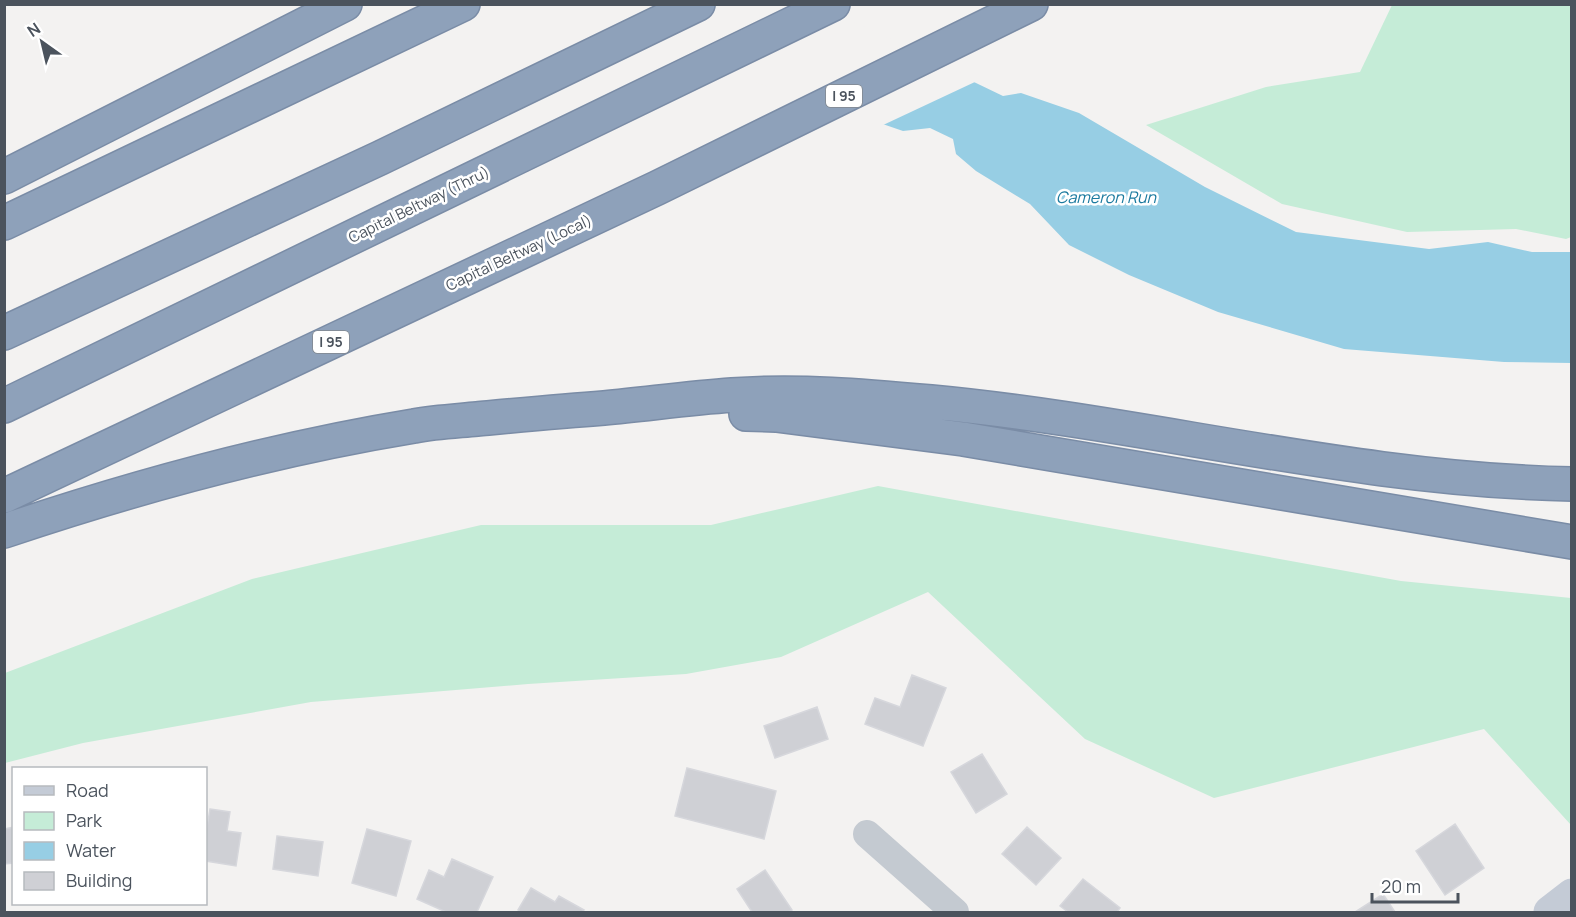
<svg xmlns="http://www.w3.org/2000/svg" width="1576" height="917" font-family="Manrope,sans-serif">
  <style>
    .green { fill: #c5ecd7 }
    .water { fill: #97cee4 }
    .pier { fill: #f3f2f1 }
    .building { fill: #cfd0d5; stroke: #d6d7dc; stroke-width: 1.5 }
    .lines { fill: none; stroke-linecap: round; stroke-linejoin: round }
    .highway-casing { stroke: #7a8ca6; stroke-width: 36 }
    .street { stroke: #c4cad1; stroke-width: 28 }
    .secondary { stroke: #c4cbd6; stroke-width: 33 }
    .highway { stroke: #8ea1ba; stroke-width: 33 }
    .labels { text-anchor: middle; stroke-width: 5; stroke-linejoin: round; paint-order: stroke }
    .shield { fill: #fff; stroke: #81878e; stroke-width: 1.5 }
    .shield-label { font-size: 14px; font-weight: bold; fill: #4b535d }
    .street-label { font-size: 15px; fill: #4b535d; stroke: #fff }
    .water-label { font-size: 16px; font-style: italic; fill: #1b7a9f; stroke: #fff }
  </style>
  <rect width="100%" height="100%" fill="#f3f2f1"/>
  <!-- green -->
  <path class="green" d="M1392 5H1571V237L1566 239 1516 229 1407 232 1282 204 1146 125 1266 87 1360 72Z
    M878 486 1401 581 1571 598V825L1484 729 1214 798 1085 739 928 592 781 657 686 674 528 684 311 702 83 743 5 763V673L252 579 481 525H711Z"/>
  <!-- water -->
  <path class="water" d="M868 31 1003 96 1021 93 1079 113 1205 187 1296 232 1429 249 1488 242 1532 252H1571V363L1504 362 1344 349 1218 312 1129 275 1069 245 1030 204 976 171 956 154 953 139 930 128 903 131 758 81Z"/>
  <!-- pier -->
  <path class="pier" d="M640 4H806L870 29 977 81 881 126 757 83 700 51 655 21Z"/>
  <!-- building -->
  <path class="building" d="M912 675 946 688 923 746 865 724 875 698 900 707Z
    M817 707 828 739 775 758 764 726Z
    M982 754 1007 794 976 813 951 772Z
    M687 768 776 791 764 839 675 816Z
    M210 809 230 812 227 831 241 833 236 866 206 861V826L207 827Z
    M1455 824 1484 868 1445 895 1416 851Z
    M14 827V863L4 864V829Z
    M1027 827 1061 858 1036 885 1002 854Z
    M367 829 411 841 396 896 352 883Z
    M277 836 323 842 318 876 273 869Z
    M452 859 493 877 477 912H446L417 899 429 870 444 877Z
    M765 870 792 910 788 912H752L737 889Z
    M1083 879 1120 908 1117 912H1068L1060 906Z
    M531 888 555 902 559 896 584 910 582 912H520L518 910Z
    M1383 894 1395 912H1355Z"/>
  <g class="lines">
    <defs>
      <path id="highway" d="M4 177 345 4
        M4 223 463 4
        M4 333 380 158 698 4
        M4 406 833 4
        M746 414 776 415 963 439 1572 542
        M4 496 657 188 1031 4
        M4 531C138 486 274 449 414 426 435 422 456 421 477 419 520 415 562 411 604 408 647 404 689 398 732 395 798 390 865 396 931 402 1145 422 1355 480 1572 484"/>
    </defs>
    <!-- highway casing -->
    <use href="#highway" class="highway-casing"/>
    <!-- street -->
    <path class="street" d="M867 834 955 912"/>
    <!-- secondary -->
    <path class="secondary" d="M1550 912 1572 895"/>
    <!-- highway -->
    <use href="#highway" class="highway"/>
  </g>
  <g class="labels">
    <!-- shield labels -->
    <g class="shield">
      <rect x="826" y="85" width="36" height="22" rx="4.5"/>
      <rect x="313" y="331" width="36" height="22" rx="4.5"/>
    </g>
    <g class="shield-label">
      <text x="844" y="101">I 95</text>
      <text x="331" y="347">I 95</text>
    </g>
    <!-- street labels -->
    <g class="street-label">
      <text transform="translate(419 205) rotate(-26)" y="5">Capital Beltway (Thru)</text>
      <text transform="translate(519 253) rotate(-25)" y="5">Capital Beltway (Local)</text>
    </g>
    <!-- water labels -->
    <g class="water-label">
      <text x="1106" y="203">Cameron Run</text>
    </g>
  </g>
  <!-- border -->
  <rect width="1576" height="917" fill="none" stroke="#4b535d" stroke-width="12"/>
  <!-- legend -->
  <rect x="12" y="767" width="195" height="138" fill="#ffffff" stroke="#b7babe" stroke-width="1.5"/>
  <rect x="24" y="786" width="30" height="9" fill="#c4cbd6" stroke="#b7babe" stroke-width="1.5"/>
  <text x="66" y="797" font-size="18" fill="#4b535d">Road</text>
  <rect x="24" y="812" width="30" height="18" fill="#c5ecd7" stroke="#b7babe" stroke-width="1.5"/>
  <text x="66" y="827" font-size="18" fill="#4b535d">Park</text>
  <rect x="24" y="842" width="30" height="18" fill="#97cee4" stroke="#b7babe" stroke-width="1.5"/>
  <text x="66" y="857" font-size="18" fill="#4b535d">Water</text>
  <rect x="24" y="872" width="30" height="18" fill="#cfd0d5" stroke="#b7babe" stroke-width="1.5"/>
  <text x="66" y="887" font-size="18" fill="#4b535d">Building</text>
  <!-- north arrow -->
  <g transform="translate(42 42) rotate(326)" stroke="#ffffff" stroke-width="4.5" paint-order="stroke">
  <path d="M0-4.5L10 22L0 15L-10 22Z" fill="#4b535d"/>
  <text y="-9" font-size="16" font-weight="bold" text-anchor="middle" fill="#4b535d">N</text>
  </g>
  <!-- scale -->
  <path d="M1372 893v9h86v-9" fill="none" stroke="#4b535d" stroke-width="3"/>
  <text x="1381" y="893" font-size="18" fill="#4b535d" stroke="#ffffff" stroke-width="4.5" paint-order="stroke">20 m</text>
</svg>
